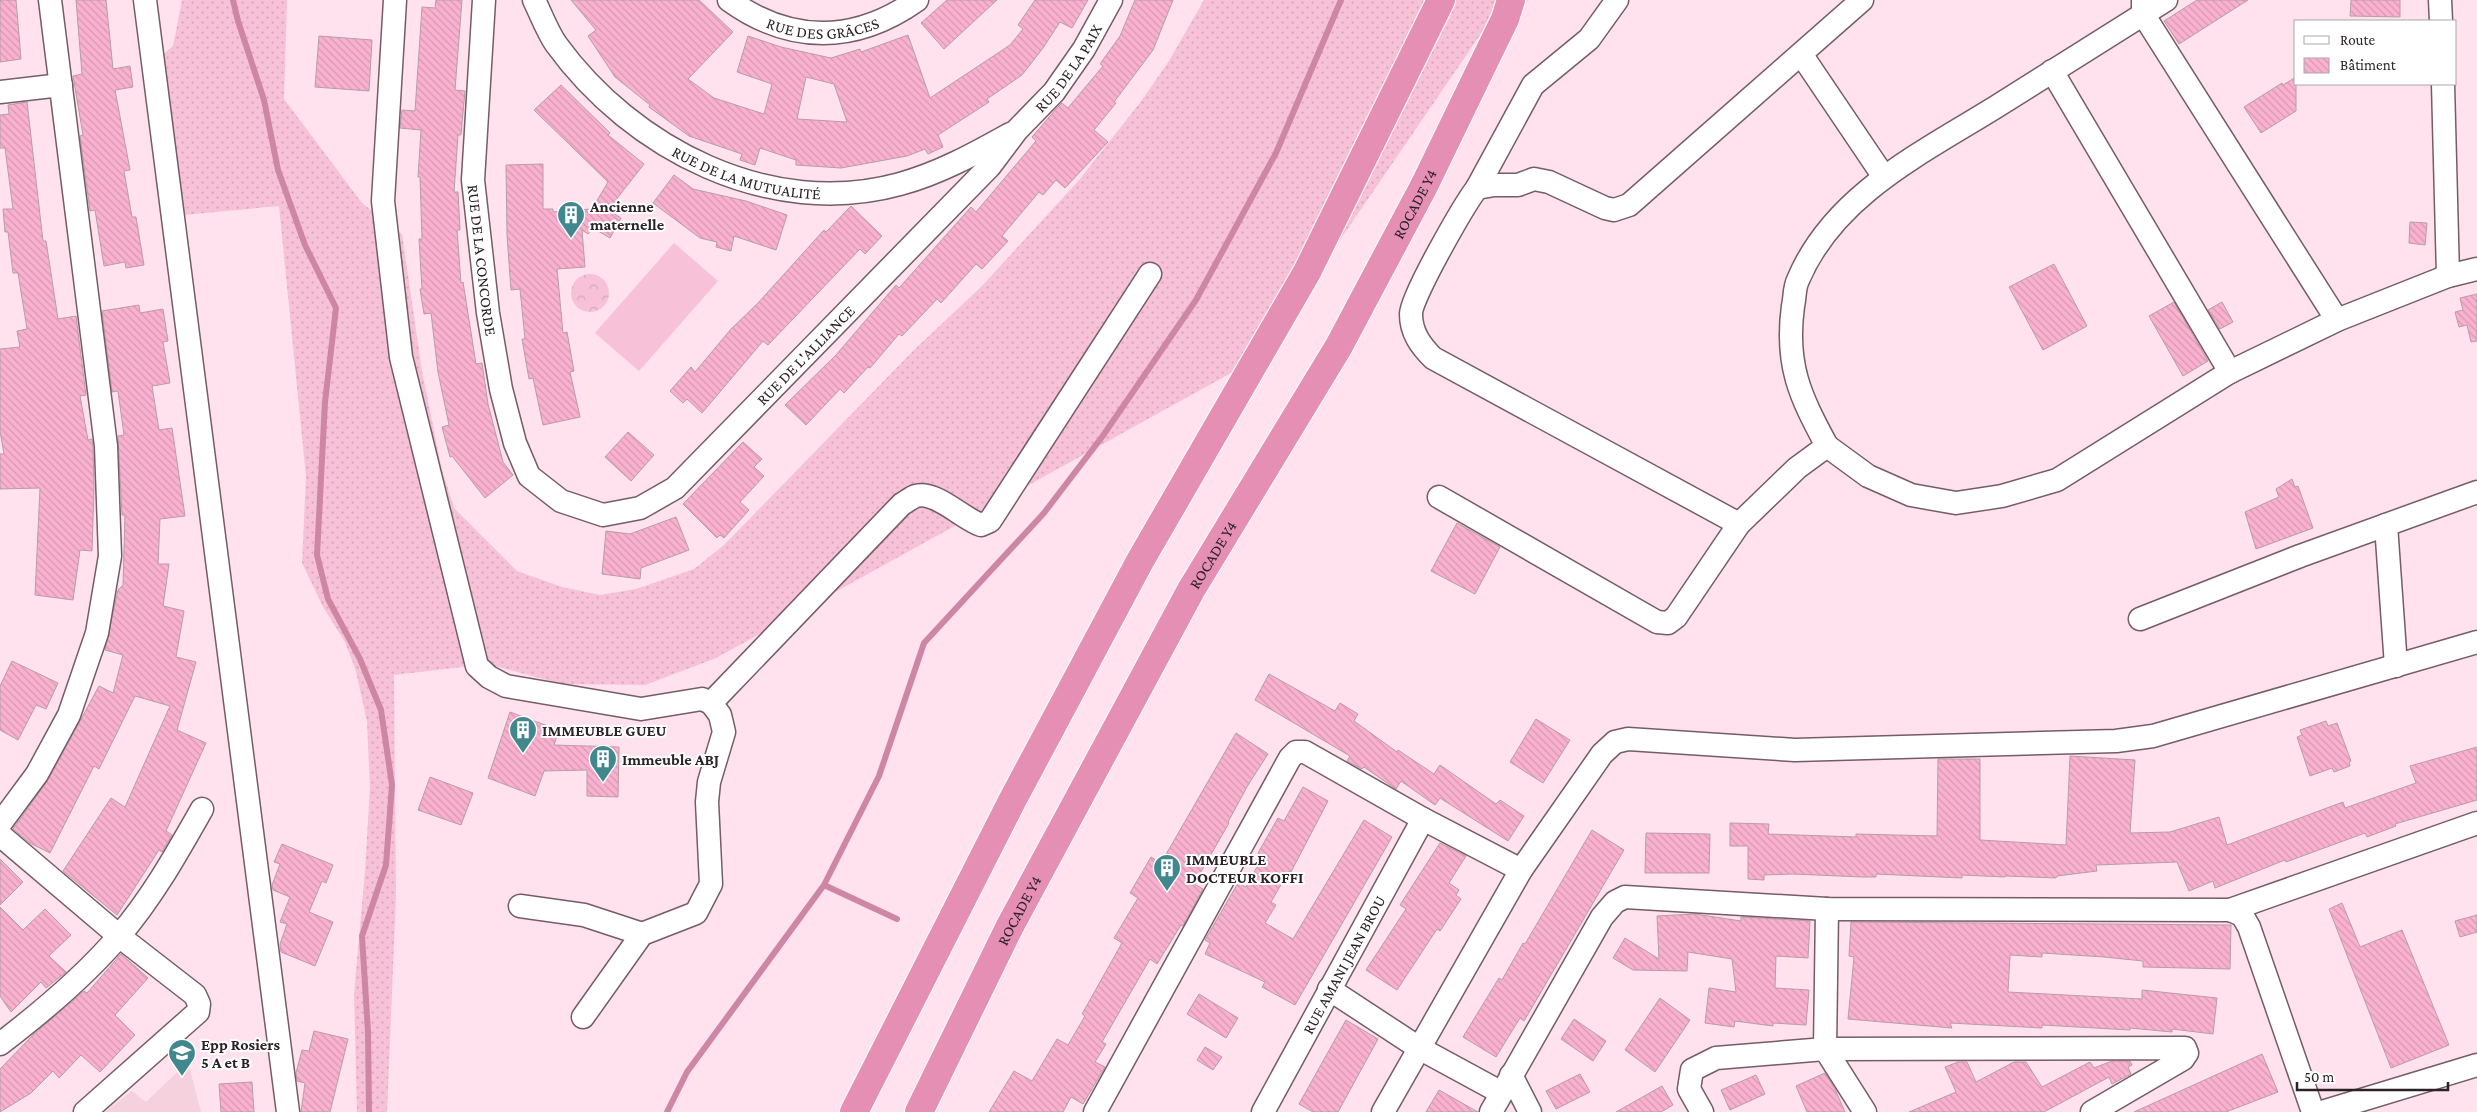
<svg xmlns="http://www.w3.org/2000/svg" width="2477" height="1112" font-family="'Crimson Pro',serif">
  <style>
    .built { fill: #f5d1de }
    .grass { fill: url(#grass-dots) }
    .forest { fill: url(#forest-crowns) }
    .pitch { fill: #f7c2d7 }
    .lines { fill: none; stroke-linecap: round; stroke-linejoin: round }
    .stream { stroke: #cd86a4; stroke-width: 6 }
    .building { fill: url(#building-back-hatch); stroke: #b89da7; fill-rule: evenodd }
    .street-casing { stroke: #755c66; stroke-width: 25 }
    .highway-casing { stroke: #fff; stroke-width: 30 }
    .street { stroke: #fff; stroke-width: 22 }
    .highway { stroke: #e48fb3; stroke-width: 28 }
    .labels { text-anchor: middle; stroke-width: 4; stroke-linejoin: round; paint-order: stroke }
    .street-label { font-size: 16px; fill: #2c2226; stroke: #fff }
    .poi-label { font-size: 16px; font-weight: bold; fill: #2c2226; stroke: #fff; text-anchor: start }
  </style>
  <defs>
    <pattern id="grass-dots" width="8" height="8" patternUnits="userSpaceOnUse" patternTransform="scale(1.25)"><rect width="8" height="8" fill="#f7c2d7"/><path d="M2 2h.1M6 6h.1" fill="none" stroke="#d4a6b8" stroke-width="1.8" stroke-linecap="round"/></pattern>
    <pattern id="forest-crowns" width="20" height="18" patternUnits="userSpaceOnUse" patternTransform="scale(1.25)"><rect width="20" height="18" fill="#f7c2d7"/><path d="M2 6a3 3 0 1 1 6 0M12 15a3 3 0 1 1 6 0" fill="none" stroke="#d4a6b8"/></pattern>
    <pattern id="building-back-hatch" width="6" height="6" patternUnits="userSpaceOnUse" patternTransform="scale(1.25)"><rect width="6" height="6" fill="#fab1cf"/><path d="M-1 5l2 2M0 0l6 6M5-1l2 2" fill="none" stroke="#d698b2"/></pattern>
  </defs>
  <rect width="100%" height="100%" fill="#ffe2ed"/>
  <!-- built -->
  <path class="built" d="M188 1062 201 1112H105L132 1091 146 1102Z"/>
  <!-- grass -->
  <path class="grass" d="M182 0H287L284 99 362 203 402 234 422 371 442 470 454 508 517 571 562 587 600 595 636 589 694 569 724 545 914 350 982 286 1080 179 1142 100 1169 61 1204 0H1504L1260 357 716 658 645 685 562 684 488 664 394 675 396 896 387 1112H357L354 994 365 871 370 787 367 722 356 671 345 642 323 607 302 563 306 477 279 206 163 217 149 66 173 46Z"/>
  <!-- forest -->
  <path class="forest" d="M571 293a19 19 0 1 1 38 0a19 19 0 1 1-38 0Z"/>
  <!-- pitch -->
  <path class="pitch" d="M674 243 718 281 639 371 595 333Z"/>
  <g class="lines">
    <!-- stream -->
    <path class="stream" d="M233 0 238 21 264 100 278 170 305 245 336 308 325 402 317 555 328 599 360 659 381 710 392 785 386 865 362 936 368 1032 369 1112
      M824 885 897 919
      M667 1112 687 1072 824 885 879 776 924 643 1044 513 1102 437 1196 300 1276 153 1341 0"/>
  </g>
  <!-- building -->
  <path class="building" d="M0 0H16L21 59 0 62Z
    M76 0H106L113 69 130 66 133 87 115 90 130 170 124 171 132 217H136L144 265 126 268 125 262 104 266 95 210 90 211 80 136 83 135 73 76 82 74Z
    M436 0H462L455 90 465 91 461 135H458L454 192H458L460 230H457L461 283 463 282 476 364 482 363 488 404 503 462 513 475 485 498 452 456 450 457 442 427 449 425 438 372 431 313 424 314 420 289H422L419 239H422L420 177H418L421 130 400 128 402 110 415 111 422 7 435 8Z
    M571 0H699L733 32 688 79 714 98 764 114 772 84 737 72 748 36 781 47 831 58 860 49 861 52 908 35 930 98 1010 45 1023 29 1018 25 1035 0H1088L1072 28 1060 22 1043 48 1022 75 987 99 989 102 938 135 943 147 928 154 925 149 907 156 841 168 796 165V160L760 148 755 165 740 160 742 154 689 136 649 107 650 105 615 77 588 36 596 30ZM806 77 834 84 847 122 797 119Z
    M947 0H997L944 49 921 23Z
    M1135 0H1173L1153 50 1114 102 1116 103 1094 130 1108 142 1065 188 1056 180 1043 195 1039 192 1002 236 1008 241 982 269 976 264 941 303 937 299 902 336 899 334 870 368 868 367 844 393 840 389 806 425 785 405 836 355 896 285 899 288 971 207 976 212 1036 141 1032 137 1056 109 1062 103 1068 108 1103 66 1100 64 1120 36Z
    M2197 0H2248L2179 44 2164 21Z
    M2351 0H2400V17L2350 16Z
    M319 36 372 40 369 91 315 87Z
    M2296 77V111L2261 133 2244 107 2282 83 2283 85Z
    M561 85 610 133 608 135 644 164 608 210 621 218 610 238 593 228 588 234 582 230 585 267 557 269 563 333 567 332 574 371 570 372 580 417 543 425 533 378 529 379 522 339H525L520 289 511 290 507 235 506 165 543 164V209H553V212L592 209 608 182 534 110Z
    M27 102 43 241H46L58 319 76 316 86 395 80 396 88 440 92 439 93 447 94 487 92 551 80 550 73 600 35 595 40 488 0 489V454H4L0 431V349L20 347 17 331 27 329 18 273H13L8 232H5L3 209H13L5 148H0V115L9 114 8 105Z
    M674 175 693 189 746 201 787 215 776 250 734 236 731 251 716 247 717 242 700 238 653 203Z
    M851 206 882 236 865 254 860 249 768 345 763 341 702 413 687 399 683 403 670 391 691 367 695 372 731 329 758 303 824 230 826 232Z
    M2410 222 2427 223 2425 245 2409 243Z
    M2054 264 2087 326 2043 350 2009 287Z
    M2477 294V341L2471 342 2467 325 2459 327 2455 312 2463 310 2460 298Z
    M2174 302 2208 361 2183 376 2149 316Z
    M2222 302 2233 322 2220 329 2208 310Z
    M139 305 140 313 163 309 168 341 163 342 170 383 152 386 159 430 172 428 185 516 160 519 158 564H169L163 606 184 611 176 657 196 662 177 730 206 743 166 831 172 835 162 852 159 850 117 915 63 871 111 798 125 807 170 706 135 696 99 769 94 766 50 853 30 843 13 829 48 780 99 686 113 693 123 655 105 650 118 590 123 585 125 515H122L118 436 124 435 118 391 112 392 102 311Z
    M628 432 654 455 631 481 605 457Z
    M743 442 762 459 754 467 764 476 740 502 749 510 724 538 720 535 717 538 683 504Z
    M2292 479 2295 487 2298 486 2313 528 2256 549 2245 512 2279 497 2276 489Z
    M676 517 689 550 641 568 640 579 602 574 606 531 630 534Z
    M1457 523 1500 547 1475 594 1431 571Z
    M12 661 58 683 46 709 36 705 18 740 0 730V686Z
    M1269 674 1335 711 1340 703 1358 714 1354 721 1397 752 1398 750 1434 774 1440 765 1496 804 1500 800 1524 816 1508 841 1440 798 1435 805 1401 781 1396 789 1364 767 1362 769 1347 761 1350 756 1255 700Z
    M510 712 559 730 554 745 619 747 618 797 587 796V770L544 771 535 796 488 778Z
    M1536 719 1570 740 1543 783 1510 762Z
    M2326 721 2328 726 2337 723 2351 761 2349 762 2350 766 2334 772 2332 768 2310 776 2297 737 2302 735 2300 730Z
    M1236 733 1268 754 1248 785 1228 822 1229 823 1194 884 1203 889 1183 926 1181 925 1157 964 1150 959 1102 1042 1106 1044 1095 1062 1105 1067 1083 1104 1071 1097 1063 1112H989L1014 1071 1032 1081 1057 1039 1068 1045 1085 1016 1082 1014 1122 943 1114 938 1138 898 1130 893 1151 857 1161 863Z
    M2477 747V800L2395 824 2396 826 2367 837 2365 833 2286 862 2285 860 2215 888 2213 881 2189 891 2177 862 2096 865 2097 871 2057 876 2056 878 2005 876V877L1962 875V878L1876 874V877H1862L1793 874 1764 875V880L1748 879V846H1730V823L1769 824 1768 834 1856 837V834L1937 836 1938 759H1980V840L2066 845 2070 756 2135 760 2130 833 2170 832 2219 817 2227 845 2343 802 2345 808 2416 783 2410 766Z
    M430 777 473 793 461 825 418 810Z
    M1303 787 1328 801 1291 872 1289 871 1271 902 1276 905 1265 923 1293 939 1364 820 1392 837 1295 1005 1262 987 1265 982 1205 954 1210 943 1205 940 1238 883 1246 887 1263 856 1258 853 1278 818 1284 821Z
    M1592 830 1624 850 1524 1021 1520 1018 1496 1057 1463 1037 1499 978 1502 980 1523 943 1525 944Z
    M1646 833 1710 834 1709 873H1645Z
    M1440 843 1466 856 1449 883 1459 890 1456 895 1461 899 1440 931 1437 929 1397 990 1366 970 1406 909 1400 905Z
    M282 844 333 865 326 883 322 881 309 912 333 922 315 966 281 952 280 944 287 924 280 922 290 897 273 890 272 885 280 864 274 862Z
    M0 859 23 882 0 905Z
    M2342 903 2360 947 2402 930 2449 1045 2391 1068 2329 909Z
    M0 907 23 930 45 909 71 935 49 956 66 972 46 988 41 982 11 1012 0 996Z
    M1695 914 1741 921V917L1810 921 1808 958 1776 956 1775 988 1809 990 1806 1025 1773 1023V1026L1735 1021 1734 1027 1705 1023 1709 988 1736 992 1732 959 1688 952 1687 971 1633 970 1613 958 1625 938 1659 959 1657 916Z
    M2477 915V932L2460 937 2455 921Z
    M1851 922 2231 925 2230 969 2143 967V961L2104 957 2042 953V957L2010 955 2008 992 2142 999V990L2217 998 2213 1034 2172 1029V1032L2130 1028V1030L2042 1025V1028L1950 1023 1952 1028 1848 1019 1854 957 1849 956Z
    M121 954 148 978 115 1015 135 1035 100 1072 81 1055 59 1078 53 1071 31 1093 0 1112V1069L33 1035 84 991 87 993Z
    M1199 994 1238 1018 1226 1038 1187 1014Z
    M1660 998 1690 1020 1655 1072 1625 1050Z
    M1574 1019 1606 1041 1593 1061 1561 1039Z
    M1346 1020 1378 1039 1338 1112H1313L1299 1104Z
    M314 1031 348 1039 330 1112H301L305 1083 297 1081 296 1073 302 1050 309 1051Z
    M1205 1047 1222 1057 1213 1070 1197 1060Z
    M2262 1054 2278 1092 2226 1112H2134Z
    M2112 1061H2130L2132 1065 2128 1067 2131 1074 2112 1084 2109 1077 2044 1112H1909L1956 1092 1945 1067 1958 1062H1967L1976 1082 2014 1062H2026L2042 1087 2090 1062 2094 1068Z
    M1825 1073 1835 1089 1845 1112H1807L1796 1086Z
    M1580 1074 1590 1092 1556 1109 1546 1091Z
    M1756 1075 1765 1094 1730 1110 1721 1090Z
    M252 1082 254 1112H221L219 1084Z
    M1662 1086 1673 1105 1661 1112H1616Z
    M1439 1090 1478 1112H1426Z"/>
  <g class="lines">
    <defs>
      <g id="street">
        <path d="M145 0 288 1112"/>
        <path d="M395 0 383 201 401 357 477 666 489 677 506 686 641 709 702 699 711 703 720 715 724 732 709 782 707 802 711 884 696 913 642 934 583 1017"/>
        <path id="s1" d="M484 0 473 180 488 313 501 389 515 443 529 476 561 501 603 515 640 508 675 488 990 166 1017 130 1054 92 1084 49 1111 0"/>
        <path id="s2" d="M534 0C541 14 547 31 556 44 632 149 770 220 900 184 940 173 974 154 1010 134"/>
        <path id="s3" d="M729 0C790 44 855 44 917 0"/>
        <path d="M2143 0V14L2337 320"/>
        <path d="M2440 0 2441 21"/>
        <path d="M1801 54 1884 177"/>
        <path d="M2052 71 2230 372"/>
        <path d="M2443 84 2448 276"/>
        <path d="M0 92 61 85"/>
        <path d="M1477 188 1533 85 1589 39 1617 0"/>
        <path d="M1827 446 1868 476 1911 495 1956 503 2002 496 2057 480 2230 372 2337 320 2448 276 2477 269"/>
        <path d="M1439 497 1657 622 1668 623 1676 617 1739 524 1797 468 1827 446C1800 396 1785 365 1793 306 1795 298 1794 288 1798 280 1834 194 1924 152 1999 105 2055 70 2110 35 2166 0"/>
        <path d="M1739 524 1433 358C1421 346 1411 333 1411 314 1411 297 1464 205 1477 188L1494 185H1518L1534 179 1549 182 1605 208 1614 210 1629 205 1862 0"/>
        <path d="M2386 525 2396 666"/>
        <path d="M2140 619 2300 556 2477 492"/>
        <path d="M711 703 902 504C906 502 912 497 916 496 935 490 963 519 981 525L990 521 1150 274"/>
        <path d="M0 824 37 774 69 715 97 633 110 556 106 446 50 0"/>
        <path d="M0 835 119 936 195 995 199 1004 198 1012 85 1112"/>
        <path d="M520 906 584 915 642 934"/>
        <path d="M1827 909 1825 1049 1865 1112"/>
        <path d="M2230 910 2242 915 2249 927 2313 1112"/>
        <path d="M1329 989 1419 1048 1500 1092"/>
        <path d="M0 1044C42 1012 84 977 119 936 152 898 177 853 202 809"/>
        <path d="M1511 1075 1530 1112"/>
        <path d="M1095 1112 1290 758 1296 752H1305L1423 819 1521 870"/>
        <path id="s4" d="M1263 1112 1423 819"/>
        <path d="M1383 1112 1521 870 1602 754 1615 742 1628 739 1795 750 2116 741 2153 736 2477 642"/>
        <path d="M1491 1112 1602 917 1615 902 1625 897 1827 909 2230 910 2477 823"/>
        <path d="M1702 1112 1689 1089 1692 1070 1716 1058 1825 1049 2185 1048 2187 1053 2183 1059 2092 1112"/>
        <path d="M2322 1112 2477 1065"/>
      </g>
      <g id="highway">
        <path d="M854 1112 1012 801 1140 561 1307 272 1441 0"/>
        <path id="s5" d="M919 1112 1010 926 1191 590 1339 346 1424 186 1505 19 1511 0"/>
      </g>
    </defs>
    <!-- street casing -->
    <use href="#street" class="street-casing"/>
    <!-- highway casing -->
    <use href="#highway" class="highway-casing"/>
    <!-- street -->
    <use href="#street" class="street"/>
    <!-- highway -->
    <use href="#highway" class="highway"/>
  </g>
  <!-- icons -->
  <defs>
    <symbol id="building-pin" viewBox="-11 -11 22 30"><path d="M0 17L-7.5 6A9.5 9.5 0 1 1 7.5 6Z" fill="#40878e" stroke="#fff"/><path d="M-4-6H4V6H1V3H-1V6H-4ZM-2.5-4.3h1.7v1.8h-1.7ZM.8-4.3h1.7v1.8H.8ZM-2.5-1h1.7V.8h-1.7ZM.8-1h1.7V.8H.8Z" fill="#fff"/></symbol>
    <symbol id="school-pin" viewBox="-11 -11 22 30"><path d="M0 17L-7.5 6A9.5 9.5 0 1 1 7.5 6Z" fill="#40878e" stroke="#fff"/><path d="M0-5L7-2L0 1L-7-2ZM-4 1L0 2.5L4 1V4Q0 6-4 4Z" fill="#fff"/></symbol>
  </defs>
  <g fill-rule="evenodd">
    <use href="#building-pin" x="555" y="199" width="32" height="43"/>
    <use href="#building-pin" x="507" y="714" width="32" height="43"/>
    <use href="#building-pin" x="587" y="743" width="32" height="43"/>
    <use href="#building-pin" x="1151" y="852" width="32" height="43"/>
    <use href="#school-pin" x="166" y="1037" width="32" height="43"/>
  </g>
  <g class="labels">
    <!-- street labels -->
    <g class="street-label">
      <text dy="6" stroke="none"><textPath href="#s3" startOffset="101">RUE DES GRÂCES</textPath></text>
      <text dy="6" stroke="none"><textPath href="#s1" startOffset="1222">RUE DE LA PAIX</textPath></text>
      <text dy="6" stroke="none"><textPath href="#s2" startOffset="286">RUE DE LA MUTUALITÉ</textPath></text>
      <text dy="6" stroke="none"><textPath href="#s5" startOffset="1035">ROCADE Y4</textPath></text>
      <text dy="6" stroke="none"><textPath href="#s1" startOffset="261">RUE DE LA CONCORDE</textPath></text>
      <text dy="6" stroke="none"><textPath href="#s1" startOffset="832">RUE DE L'ALLIANCE</textPath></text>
      <text dy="6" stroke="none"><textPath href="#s5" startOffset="630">ROCADE Y4</textPath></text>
      <text dy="6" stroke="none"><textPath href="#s5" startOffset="225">ROCADE Y4</textPath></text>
      <text dy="6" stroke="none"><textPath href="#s4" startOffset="168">RUE AMANI JEAN BROU</textPath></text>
    </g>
    <!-- poi labels -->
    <g class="poi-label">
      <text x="590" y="212">Ancienne<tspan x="590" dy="18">maternelle</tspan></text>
      <text x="542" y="736">IMMEUBLE GUEU</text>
      <text x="622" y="765">Immeuble ABJ</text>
      <text x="1186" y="865">IMMEUBLE<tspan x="1186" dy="18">DOCTEUR KOFFI</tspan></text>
      <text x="201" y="1050">Epp Rosiers<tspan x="201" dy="18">5 A et B</tspan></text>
    </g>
  </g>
  <!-- legend -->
  <rect x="2294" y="20" width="162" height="65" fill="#ffffff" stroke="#aba7a8"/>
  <rect x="2304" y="36" width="25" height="8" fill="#ffffff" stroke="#aba7a8"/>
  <text x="2340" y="45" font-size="15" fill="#2c2226">Route</text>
  <rect x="2304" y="58" width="25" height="15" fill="url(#building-back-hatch)" stroke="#aba7a8"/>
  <text x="2340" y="70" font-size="15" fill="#2c2226">Bâtiment</text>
  <!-- scale -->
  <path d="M2297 1082v8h151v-8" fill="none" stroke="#2c2226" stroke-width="2.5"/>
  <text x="2304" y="1082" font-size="15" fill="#2c2226" stroke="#ffffff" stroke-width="4" paint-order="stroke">50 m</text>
</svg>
